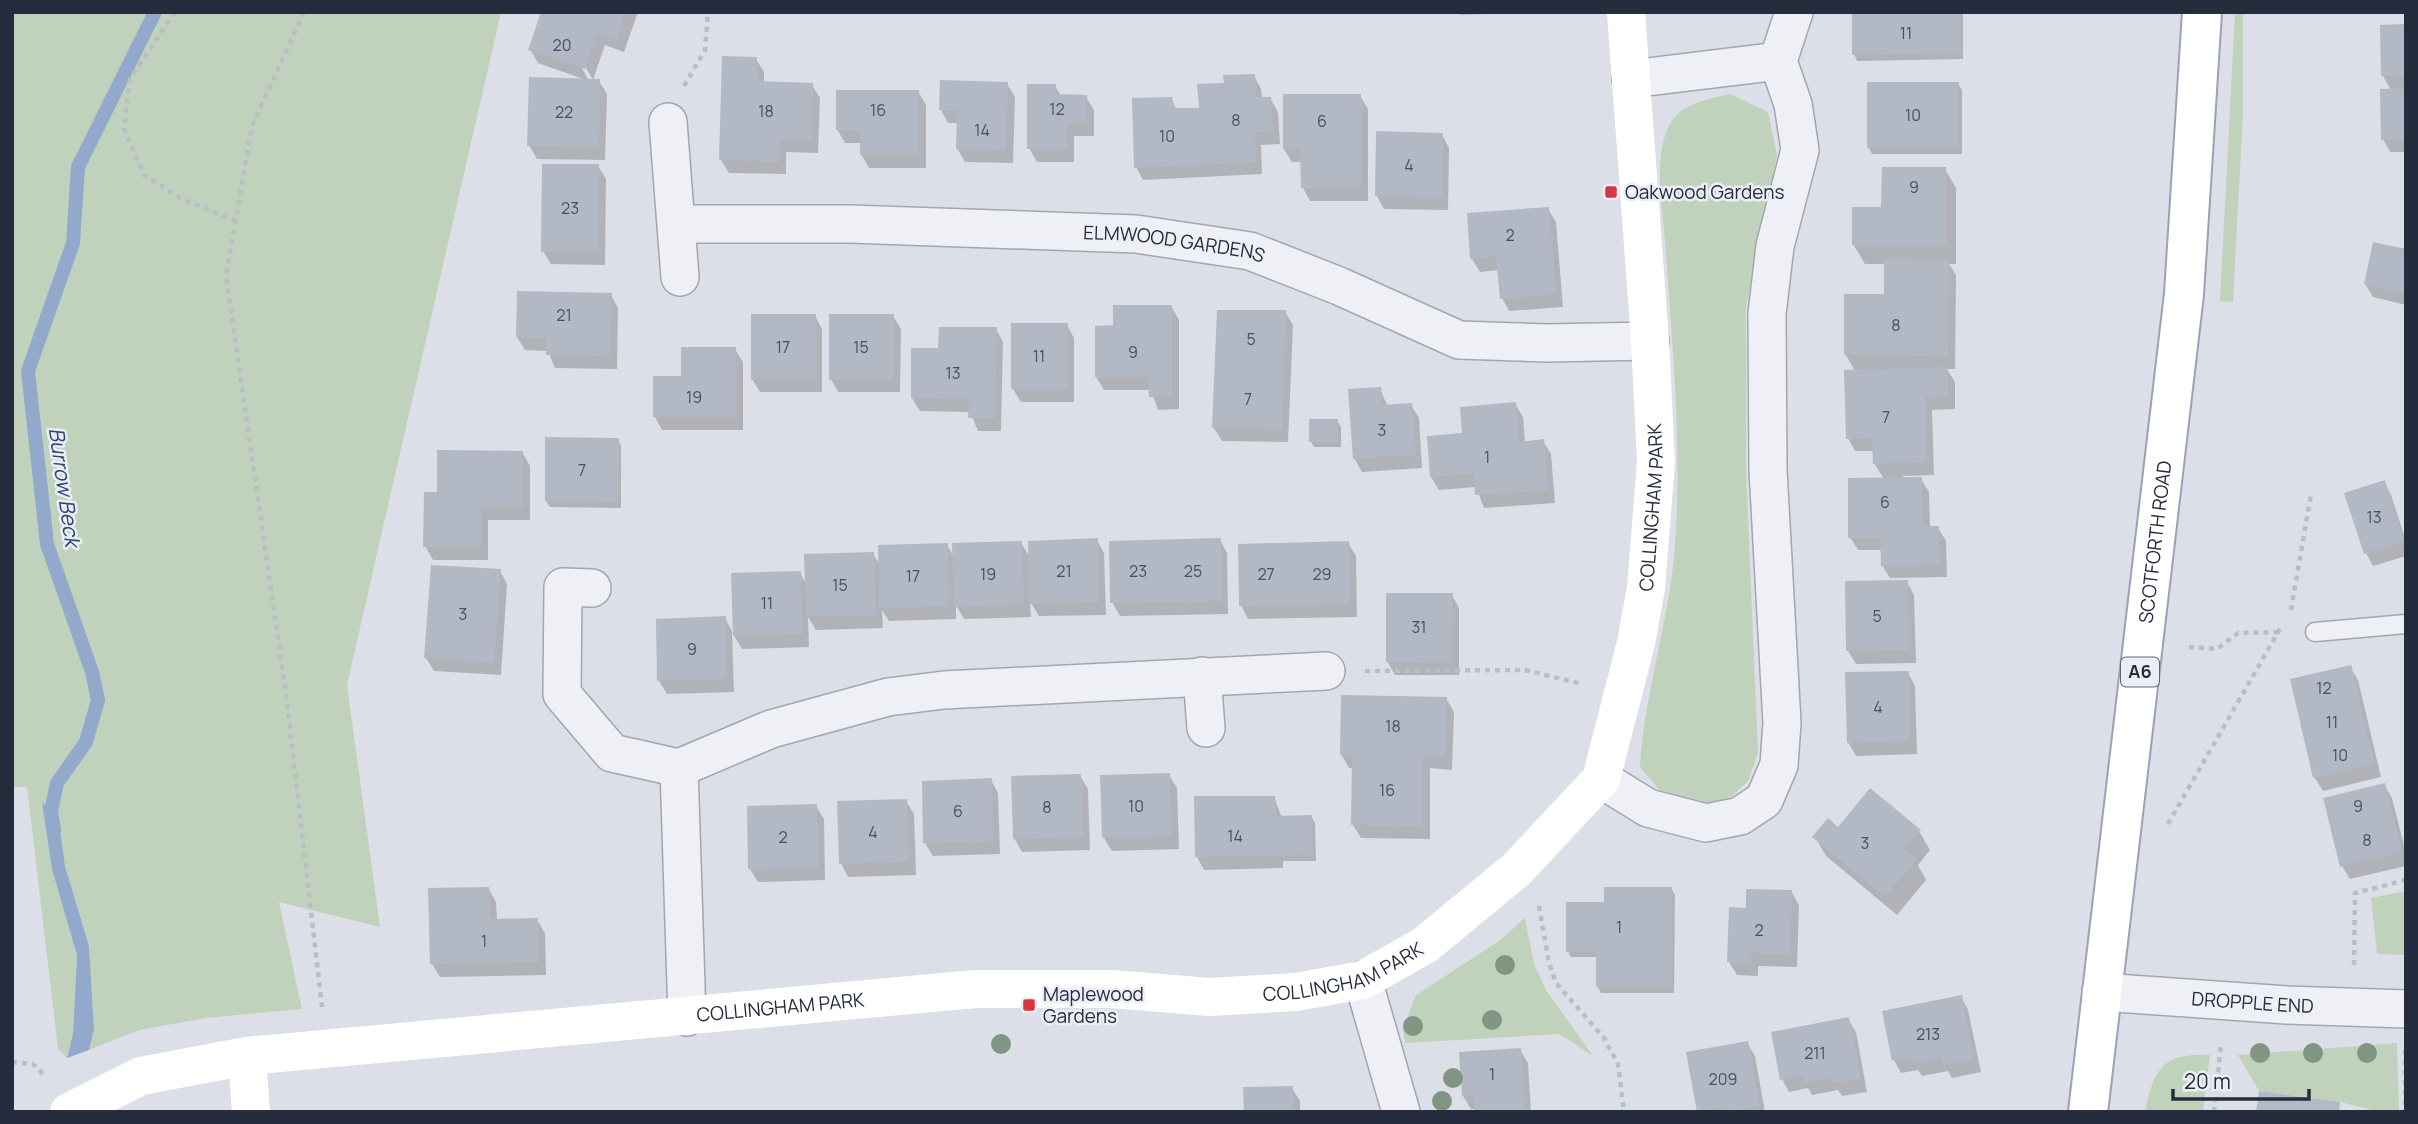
<svg xmlns="http://www.w3.org/2000/svg" width="2418" height="1124" font-family="Manrope,sans-serif">
  <style>
    .green { fill: #c0d2bc }
    .water { fill: #93a9cb }
    .shadow { fill: #0003 }
    .lines { fill: none; stroke-linecap: round; stroke-linejoin: round }
    .stream { stroke: #93a9cb; stroke-width: 14 }
    .building { fill: #b2b8c4 }
    .lane-casing { stroke: #a1a6b1; stroke-width: 21 }
    .street-casing { stroke: #a1a6b1; stroke-width: 40 }
    .primary-casing { stroke: #9aa2b4; stroke-width: 42 }
    .path { stroke: #b9bdc5; stroke-width: 4.5; stroke-dasharray: 5 5; stroke-linecap: butt }
    .lane { stroke: #eef0f5; stroke-width: 18 }
    .street { stroke: #eef0f5; stroke-width: 37 }
    .secondary { stroke: #fff; stroke-width: 38 }
    .primary { stroke: #fff; stroke-width: 38 }
    .tree { fill: #809683 }
    .poi-dot { fill: #d8353f; stroke: #ebeef5; stroke-width: 2.5 }
    .labels { text-anchor: middle; stroke-width: 5; stroke-linejoin: round; paint-order: stroke }
    .number-label { font-size: 16px; fill: #484f60 }
    .shield { fill: #ebeef5; stroke: #606675; stroke-width: 2 }
    .shield-label { font-size: 18px; font-weight: bold; fill: #242c3e }
    .poi-label { font-size: 19px; fill: #242c3e; stroke: #ebeef5; text-anchor: start }
    .street-label { font-size: 19px; fill: #242c3e; stroke: #ebeef5 }
    .water-label { font-size: 21px; font-style: italic; fill: #2c4675; stroke: #ebeef5 }
  </style>
  <rect width="100%" height="100%" fill="#dcdfe7"/>
  <!-- green -->
  <path class="green" d="M12 12H501L347 685 380 927 279 902 302 1009 206 1018 139 1030 89 1050 94 1030 89 946 65 866 59 821 42 803 77 955 73 1033 67 1058 58 1049 27 787H12Z
    M2235 12H2243V113L2233 302 2220 301Z
    M1730 94 1768 112 1777 156 1746 307V470L1758 753 1748 781 1732 796 1701 807 1664 796 1640 767C1644 697 1667 628 1674 557 1683 457 1673 354 1666 254 1664 214 1652 165 1668 128 1678 103 1707 100 1730 94Z
    M2406 891V955L2377 954 2371 898Z
    M1525 918 1534 964 1546 990 1593 1056 1559 1034 1405 1043 1403 1028 1416 995 1499 941Z
    M2397 1043 2399 1112H2381L2340 1102 2259 1091 2238 1055Z
    M2210 1055 2203 1112H2145C2154 1068 2163 1053 2210 1055Z"/>
  <!-- water -->
  <path class="water" d="M42 802 59 821 65 866 89 946 94 1030 89 1050 67 1058 73 1033 77 955 52 869Z"/>
  <!-- shadow -->
  <path class="shadow" d="M543 12H638L624 52 605 45 593 80 582 61 579 63 589 81H599L607 94 605 160 537 159 529 145 586 80 538 63 530 49Z
    M1459 12H1507V13L1460 15Z
    M1854 12H1963V59L1857 61 1854 54Z
    M2406 26V152H2390L2383 139 2391 90 2383 76Z
    M756 59 764 72V83L812 85 820 98 818 153 786 152V174L729 173 721 160Z
    M1254 76 1261 89 1262 99 1270 98 1278 112 1280 144 1261 145 1262 174 1143 180 1136 167 1171 99 1177 110H1201L1226 85Z
    M1007 84 1015 97 1013 163 965 162 957 148 958 123H948L941 110Z
    M1958 84 1962 90V154H1872L1869 148Z
    M1055 86 1061 96 1086 97 1094 110V136H1074V162H1037L1029 148Z
    M918 91 926 105V168H869L861 154V143H845L837 129Z
    M1284 96H1360L1368 109V201H1310L1303 188 1302 162H1292L1284 149Z
    M1442 135 1449 148 1448 210 1384 209 1377 196Z
    M598 166 606 179 605 265 551 264 543 251Z
    M1945 169 1956 188V264H1949L1956 275 1955 369H1947L1955 382V409L1932 410 1934 475 1903 476V479H1921L1929 492 1930 528H1938L1946 541 1947 577 1890 578 1882 565V550H1858L1850 537 1884 479 1874 463V451H1855L1848 438 1855 371 1846 355 1886 296V264H1865L1853 244 1883 209Z
    M1548 209 1556 222 1563 307 1509 311 1502 298 1499 270 1480 272 1472 259Z
    M2406 251V305L2373 297 2365 284Z
    M611 295 618 308 617 369 555 368 548 351 525 350 517 337Z
    M1171 306 1179 320V409L1158 410 1151 390H1104L1096 377 1115 327Z
    M1285 312 1293 325 1288 442 1222 441 1214 428Z
    M815 316 822 329V392H760L752 379Z
    M893 316 901 329 900 392H838L831 379Z
    M1067 325 1074 338V402H1021L1013 389Z
    M996 329 1003 342 1001 431H978L970 412 920 411 912 398 940 350Z
    M735 349 743 362V430H662L655 417 683 377Z
    M1380 389 1388 407 1411 405 1419 418 1422 468 1362 472 1354 458Z
    M1515 404 1523 417 1525 443 1543 441 1551 454 1555 503 1484 508 1476 487 1439 490 1431 477 1464 435Z
    M1337 421 1341 427V447H1314L1311 441Z
    M618 440 621 446V508L550 507 546 501Z
    M522 452 530 466V520H488V560H433L425 546 439 494Z
    M2384 482 2391 495 2406 541V556L2373 566 2366 553Z
    M1097 540 1104 553 1106 615 1039 616 1030 601 1031 617 964 619 956 605V619L889 621 882 610 883 628 816 630 808 617 809 647 742 649 732 632 734 692 667 694 659 681 657 620 725 618 734 635 800 573 807 585 873 554 880 565 947 545 955 559 1021 543 1030 558Z
    M1220 540 1227 553 1228 614 1120 616 1112 602Z
    M1348 543 1356 556 1357 617 1248 619 1241 605Z
    M500 571 507 584 501 675 434 671 426 658Z
    M1907 582 1914 595 1916 663 1856 664 1848 651Z
    M1452 595 1459 608V675H1395L1387 661Z
    M2350 667 2358 680 2381 777 2323 791 2315 778 2292 681Z
    M1908 673 1915 686 1917 754 1856 756 1848 742Z
    M1446 698 1454 712 1452 770 1430 768V839L1361 838 1353 825V768H1349L1341 754Z
    M1169 775 1177 788 1179 849 1112 851 1104 838Z
    M1080 776 1088 789 1090 850 1022 852 1014 838Z
    M991 780 998 793 1000 854 933 856 925 843Z
    M2384 785 2392 798 2406 853V866L2350 879 2342 866Z
    M1274 797 1282 818 1311 816 1315 823 1316 861H1283V868L1204 870 1197 857Z
    M906 801 914 814 916 875 848 877 841 863Z
    M816 806 824 819 825 880 758 882 750 869Z
    M1838 829 1919 831 1930 850 1918 865 1926 880 1897 915 1826 856 1815 837Z
    M488 888 496 902 497 921 537 920 545 933 546 975 440 977 432 964 430 890Z
    M1671 888 1675 895 1674 993H1601L1598 987V957H1571L1568 951 1606 903Z
    M1791 891 1799 905 1797 967 1758 966V976L1737 975 1729 962 1748 910Z
    M1961 997 1968 1010 1981 1072 1952 1078 1948 1071 1922 1076 1918 1070 1901 1073 1894 1060Z
    M1848 1019 1856 1032 1867 1092 1842 1096 1838 1090 1812 1095 1808 1088 1789 1092 1782 1079Z
    M1747 1043 1755 1056 1765 1112H1699L1688 1054Z
    M1520 1050 1528 1063 1531 1112H1476V1109H1471L1463 1096Z
    M1292 1088 1300 1101V1112H1246Z"/>
  <g class="lines">
    <!-- stream -->
    <path class="stream" d="M54 830 51 811 57 783 86 742 98 700 92 672 47 544 28 371 73 243 78 167 155 12"/>
  </g>
  <!-- building -->
  <path class="building" d="M541 12H626L617 40 597 33 585 69 528 50Z
    M1852 12H1961V53L1852 55Z
    M2406 24V75L2381 76 2380 25Z
    M722 56 757 57V81L813 83 811 140H780L779 162 719 160Z
    M1255 74 1256 97H1271L1273 131 1255 132 1256 162 1134 168 1132 98 1172 97 1175 108H1199L1197 84 1224 83 1223 75Z
    M529 77 600 79 599 147 527 146Z
    M940 80 1008 82 1006 150 956 149 957 111 939 110Z
    M1867 82H1959V148H1867Z
    M1027 84H1056V94L1087 95V123H1067V149H1027Z
    M2406 88V139L2381 140 2380 89Z
    M836 90H919V155H860V130H836Z
    M1283 94H1361V188H1301L1300 149H1283Z
    M1376 131 1443 133 1442 197 1375 196Z
    M542 164H599V252H541Z
    M1882 167H1946V245H1852V207H1881Z
    M1549 207 1556 294 1500 299 1496 257 1470 259 1467 213Z
    M2373 242 2406 249V294L2364 284Z
    M1884 259 1949 260 1948 356 1844 355V294H1884Z
    M517 291 612 293 610 356 546 355V338L516 337Z
    M1113 305H1172V396L1149 397 1148 377H1095V326L1113 325Z
    M1217 310H1286L1282 429 1212 428Z
    M751 314H816V380H751Z
    M829 314H894V380H829Z
    M1011 323H1068L1067 389H1011Z
    M939 327H997L995 418H968L969 399 911 398V348H938Z
    M681 347H736V417H653V376H681Z
    M1948 367V396L1926 397 1927 462 1873 464 1872 438 1846 439 1844 370Z
    M1381 387 1382 405 1412 403 1416 455 1353 459 1348 389Z
    M1516 402 1519 442 1544 439 1548 490 1475 495 1473 473 1430 477 1427 436 1462 433 1460 407Z
    M1309 419H1338V442H1309Z
    M545 437 619 438 618 502 545 501Z
    M437 450 523 451V507H481V547H423L424 492H437Z
    M1922 477 1923 526H1939L1940 564 1881 566 1880 538H1848V478Z
    M2385 480 2404 541 2364 554 2344 493Z
    M1098 538 1099 602 1029 604 1028 541Z
    M1221 538 1222 601 1110 603 1109 541Z
    M1022 541 1024 604 954 607 952 543Z
    M1349 541 1350 604 1239 606 1238 544Z
    M948 543 949 607 879 608 878 545Z
    M874 552 876 616 806 617 804 554Z
    M431 565 501 569 494 663 424 658Z
    M801 571 803 634 733 636 731 573Z
    M1908 580 1909 650 1846 651 1845 581Z
    M1386 593H1453L1452 663 1386 662Z
    M726 616 727 679 657 681 656 619Z
    M2351 665 2375 764 2313 778 2290 679Z
    M1909 671 1910 741 1847 743 1845 672Z
    M1341 695 1447 697 1446 757 1423 756V826L1351 825 1352 755H1340Z
    M1170 773 1172 836 1102 838 1100 775Z
    M1081 774 1083 837 1013 839 1011 776Z
    M992 778 993 841 923 843 922 781Z
    M2385 783 2402 852 2340 867 2323 798Z
    M1870 788 1921 830 1904 849 1917 859 1885 897 1812 837 1828 818 1838 827Z
    M1194 796H1275L1276 816 1312 815 1313 855 1195 857Z
    M907 799 909 862 839 864 837 801Z
    M817 804 818 868 748 869 747 806Z
    M489 887 490 919 538 918 539 962 430 964 428 888Z
    M1604 887H1672V987H1596V952H1566V902H1604Z
    M1746 889 1792 890 1790 954 1751 953V963L1727 962 1729 907 1746 908Z
    M1962 995 1974 1059 1943 1065 1941 1058 1913 1064 1911 1057 1892 1061 1882 1011Z
    M1849 1017 1861 1079 1832 1083 1831 1077 1803 1083 1802 1075 1780 1080 1771 1032Z
    M1748 1041 1760 1106 1732 1112H1726L1725 1107 1697 1112 1686 1052Z
    M1521 1048 1526 1112H1475L1473 1095 1462 1096 1459 1052Z
    M1293 1086V1112H1244L1243 1087Z
    M2259 1091 2340 1102 2339 1112H2256Z"/>
  <g class="lines">
    <defs>
      <path id="lane" d="M2315 632 2406 624"/>
      <g id="street">
        <path d="M1631 79 1778 61"/>
        <path d="M668 122 680 277"/>
        <path id="s1" d="M678 224H850L1136 234 1250 251 1339 286 1459 340 1547 343 1650 341"/>
        <path d="M592 588 563 587 562 694 612 753 679 768"/>
        <path d="M1202 676 1206 728"/>
        <path d="M1601 779 1648 808 1706 823 1740 816 1764 800 1779 765 1782 723 1768 470 1767 314 1775 246 1800 150 1793 104 1778 61 1794 12"/>
        <path d="M1363 980 1401 1112"/>
        <path id="s2" d="M2101 992 2287 1005 2406 1009"/>
        <path d="M687 1017 679 768 771 729 888 697 944 690 1326 671"/>
      </g>
      <g id="primary">
        <path id="s4" d="M2088 1112 2184 294 2202 12"/>
      </g>
    </defs>
    <!-- lane casing -->
    <use href="#lane" class="lane-casing"/>
    <!-- street casing -->
    <use href="#street" class="street-casing"/>
    <!-- primary casing -->
    <use href="#primary" class="primary-casing"/>
    <!-- path -->
    <path class="path" d="M175 12 130 79 124 129 144 175 182 199 236 221
      M304 12 252 126 226 276 286 694 322 1007
      M684 86 705 50 708 12
      M2291 610 2311 494
      M2189 647 2217 649 2238 633 2279 632
      M1365 671 1525 670 1582 684
      M2168 824 2281 627
      M1539 906 1549 963 1556 983 1604 1038 1618 1064 1624 1112
      M2354 965 2355 893 2406 880
      M2405 1050V1112
      M12 1062 33 1064 45 1076
      M2214 1112 2221 1045"/>
    <!-- lane -->
    <use href="#lane" class="lane"/>
    <!-- street -->
    <use href="#street" class="street"/>
    <!-- secondary -->
    <g class="secondary">
      <path d="M247 1056 251 1112"/>
      <path id="s3" d="M69 1112 141 1076 247 1056 976 989H1113L1209 997 1296 992 1363 980 1425 945 1517 869 1601 779 1636 643 1646 588 1656 462 1650 341 1626 12"/>
    </g>
    <!-- primary -->
    <use href="#primary" class="primary"/>
  </g>
  <!-- trees -->
  <g class="tree">
    <circle cx="1505" cy="965" r="10"/>
    <circle cx="1492" cy="1020" r="10"/>
    <circle cx="1413" cy="1026" r="10"/>
    <circle cx="1001" cy="1044" r="10"/>
    <circle cx="2260" cy="1053" r="10"/>
    <circle cx="2313" cy="1053" r="10"/>
    <circle cx="2367" cy="1053" r="10"/>
    <circle cx="1453" cy="1078" r="10"/>
    <circle cx="1442" cy="1101" r="10"/>
  </g>
  <!-- markers -->
  <g class="poi-dot">
    <rect x="1604" y="185" width="14" height="14" rx="3.5"/>
    <rect x="1022" y="998" width="14" height="14" rx="3.5"/>
  </g>
  <g class="labels">
    <!-- number labels -->
    <g class="number-label">
      <text x="1906" y="39">11</text>
      <text x="562" y="51">20</text>
      <text x="1057" y="115">12</text>
      <text x="878" y="116">16</text>
      <text x="766" y="117">18</text>
      <text x="564" y="118">22</text>
      <text x="1913" y="121">10</text>
      <text x="1236" y="126">8</text>
      <text x="1322" y="127">6</text>
      <text x="982" y="136">14</text>
      <text x="1167" y="142">10</text>
      <text x="1409" y="171">4</text>
      <text x="1914" y="193">9</text>
      <text x="570" y="214">23</text>
      <text x="1510" y="241">2</text>
      <text x="564" y="321">21</text>
      <text x="1896" y="331">8</text>
      <text x="1251" y="345">5</text>
      <text x="783" y="353">17</text>
      <text x="861" y="353">15</text>
      <text x="1133" y="358">9</text>
      <text x="1039" y="362">11</text>
      <text x="953" y="379">13</text>
      <text x="694" y="403">19</text>
      <text x="1248" y="405">7</text>
      <text x="1886" y="423">7</text>
      <text x="1382" y="436">3</text>
      <text x="1487" y="463">1</text>
      <text x="582" y="476">7</text>
      <text x="1885" y="508">6</text>
      <text x="2374" y="523">13</text>
      <text x="1064" y="577">21</text>
      <text x="1138" y="577">23</text>
      <text x="1193" y="577">25</text>
      <text x="988" y="580">19</text>
      <text x="1266" y="580">27</text>
      <text x="1322" y="580">29</text>
      <text x="913" y="582">17</text>
      <text x="840" y="591">15</text>
      <text x="767" y="609">11</text>
      <text x="463" y="620">3</text>
      <text x="1877" y="622">5</text>
      <text x="1419" y="633">31</text>
      <text x="692" y="655">9</text>
      <text x="2324" y="694">12</text>
      <text x="1878" y="713">4</text>
      <text x="2332" y="728">11</text>
      <text x="1393" y="732">18</text>
      <text x="2340" y="761">10</text>
      <text x="1387" y="796">16</text>
      <text x="1136" y="812">10</text>
      <text x="2358" y="812">9</text>
      <text x="1047" y="813">8</text>
      <text x="958" y="817">6</text>
      <text x="873" y="838">4</text>
      <text x="1235" y="842">14</text>
      <text x="783" y="843">2</text>
      <text x="2367" y="846">8</text>
      <text x="1865" y="849">3</text>
      <text x="1619" y="933">1</text>
      <text x="1759" y="936">2</text>
      <text x="484" y="947">1</text>
      <text x="1928" y="1040">213</text>
      <text x="1815" y="1059">211</text>
      <text x="1492" y="1080">1</text>
      <text x="1723" y="1085">209</text>
    </g>
    <!-- shield labels -->
    <rect class="shield" x="2121" y="657.5" width="38" height="29" rx="5"/>
    <g class="shield-label">
      <text x="2140" y="678">A6</text>
    </g>
    <!-- poi labels -->
    <g class="poi-label">
      <text x="1625" y="199">Oakwood Gardens</text>
      <text x="1043" y="1001">Maplewood<tspan x="1043" dy="22">Gardens</tspan></text>
    </g>
    <!-- street labels -->
    <g class="street-label">
      <text dy="7" stroke="none"><textPath href="#s1" startOffset="497">ELMWOOD GARDENS</textPath></text>
      <text dy="7" stroke="none"><textPath href="#s3" startOffset="1900">COLLINGHAM PARK</textPath></text>
      <text dy="7" stroke="none"><textPath href="#s4" startOffset="574">SCOTFORTH ROAD</textPath></text>
      <text dy="7" stroke="none"><textPath href="#s3" startOffset="1292">COLLINGHAM PARK</textPath></text>
      <text dy="7" stroke="none"><textPath href="#s2" startOffset="152">DROPPLE END</textPath></text>
      <text dy="7" stroke="none"><textPath href="#s3" startOffset="724">COLLINGHAM PARK</textPath></text>
    </g>
    <!-- water labels -->
    <g class="water-label">
      <text transform="translate(64 487) rotate(82)" y="7">Burrow Beck</text>
    </g>
  </g>
  <!-- border -->
  <rect width="2418" height="1124" fill="none" stroke="#242c3e" stroke-width="28"/>
  <!-- scale -->
  <path d="M2173 1089v10h136v-10" fill="none" stroke="#242c3e" stroke-width="3.5"/>
  <text x="2184" y="1089" font-size="21" fill="#242c3e" stroke="#ebeef5" stroke-width="5" paint-order="stroke">20 m</text>
</svg>
